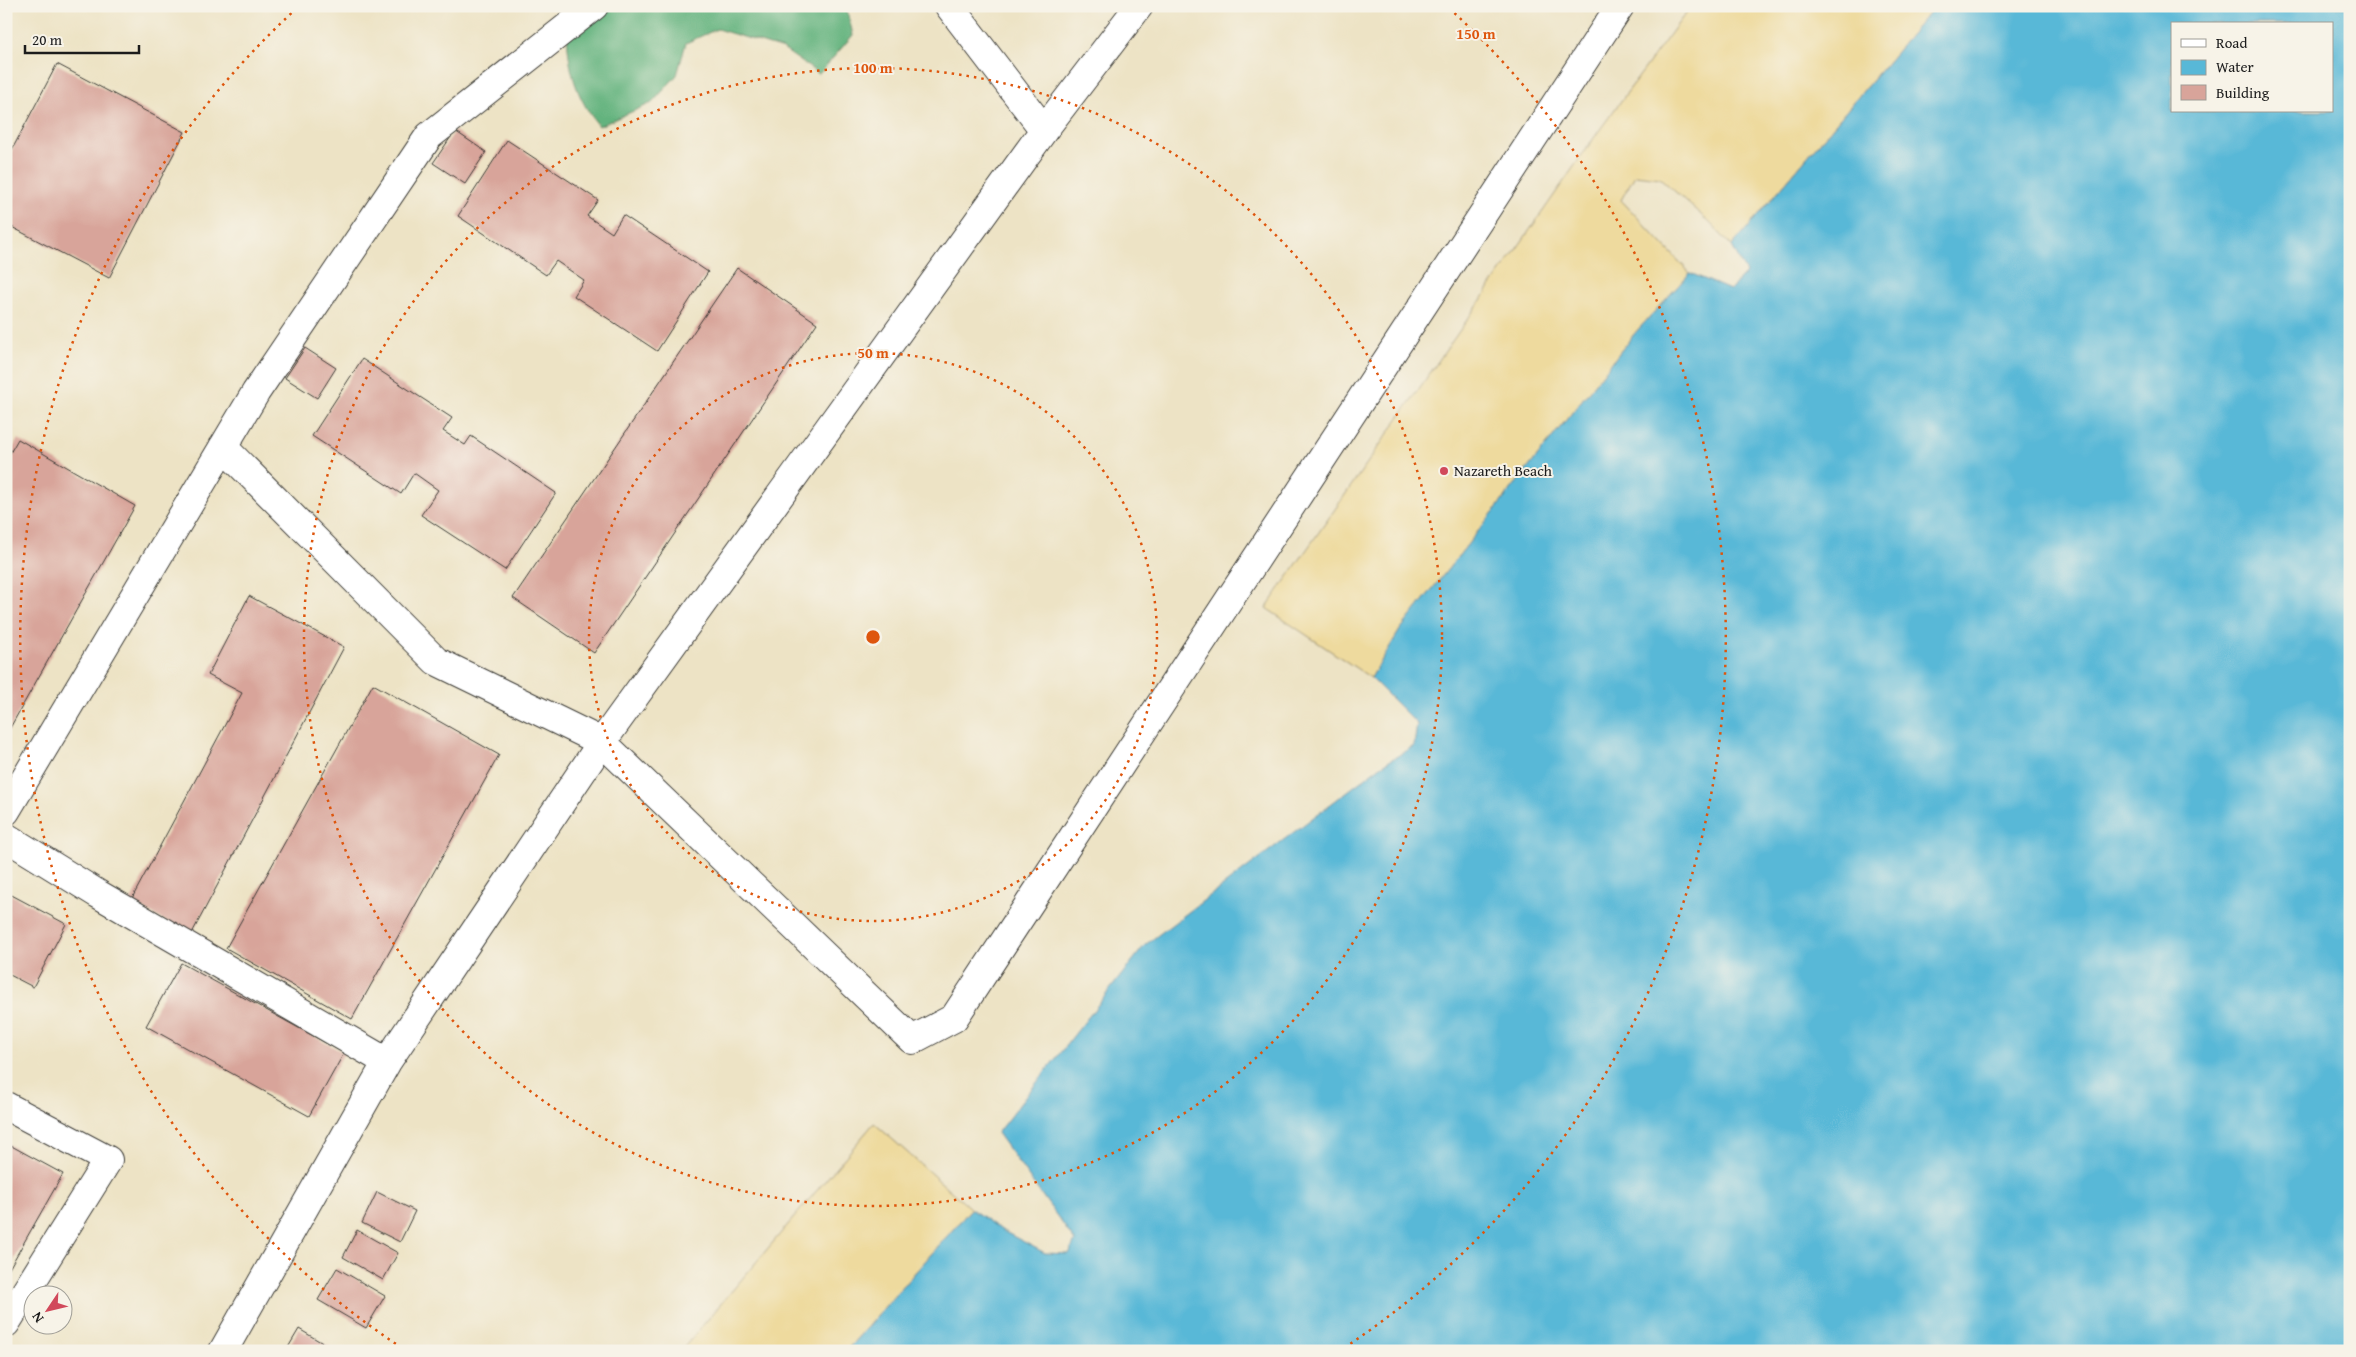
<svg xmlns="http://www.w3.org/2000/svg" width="2356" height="1357" font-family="'Gentium Book Plus',serif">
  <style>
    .forest { fill: #63b37e; stroke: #40684d }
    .sand { fill: #eeda9e; stroke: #857b5d }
    .water { fill: #58b8d7; stroke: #3a6a7a; fill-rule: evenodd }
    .building { fill: #d8a49a }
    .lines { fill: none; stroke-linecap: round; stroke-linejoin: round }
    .street-casing { stroke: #3b3a35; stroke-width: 30 }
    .street { stroke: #fff; stroke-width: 28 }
    .ring { fill: none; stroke: #de560d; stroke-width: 2.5; stroke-dasharray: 2.5 5 }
    .poi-dot { fill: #d1495b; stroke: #f7f3e8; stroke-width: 2 }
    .labels { text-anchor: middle; stroke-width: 4; stroke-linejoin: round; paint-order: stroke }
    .poi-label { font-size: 15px; fill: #1c1c1c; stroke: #f7f3e8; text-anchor: start }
    .centre { fill: #de560d; stroke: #f7f3e8; stroke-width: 2.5 }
    .ring-label { font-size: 15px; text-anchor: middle; font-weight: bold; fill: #de560d; stroke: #f7f3e8; stroke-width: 4; stroke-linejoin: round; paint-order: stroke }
  </style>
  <rect width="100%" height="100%" fill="#f7f3e8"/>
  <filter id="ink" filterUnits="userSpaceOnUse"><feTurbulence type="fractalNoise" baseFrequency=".02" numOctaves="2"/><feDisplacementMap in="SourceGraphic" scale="10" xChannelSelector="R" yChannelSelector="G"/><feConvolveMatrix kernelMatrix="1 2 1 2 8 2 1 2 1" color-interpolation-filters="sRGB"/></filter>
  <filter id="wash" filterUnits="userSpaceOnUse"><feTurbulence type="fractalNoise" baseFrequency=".0096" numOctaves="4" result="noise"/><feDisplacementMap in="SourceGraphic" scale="20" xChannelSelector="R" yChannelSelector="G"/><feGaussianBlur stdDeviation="1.12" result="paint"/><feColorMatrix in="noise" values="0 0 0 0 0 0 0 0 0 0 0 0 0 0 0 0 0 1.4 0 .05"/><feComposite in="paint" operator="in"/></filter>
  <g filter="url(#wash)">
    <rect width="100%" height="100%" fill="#ede3c5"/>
    <!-- forest -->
    <path class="forest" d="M567 6H846L853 35 819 74 783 49 717 29 686 43 677 75 652 103 599 126C569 89 566 53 567 6Z"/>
    <!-- sand -->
    <path class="sand" d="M1691 6H1935L1732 246 1709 222 1660 178 1635 175 1621 200 1690 273 1635 333 1400 630 1371 678 1266 608 1601 128Z
      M874 1123 971 1209 846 1351H681Z"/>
    <!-- water -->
    <path class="water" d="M1935 6H2350V1351H846L971 1209 1003 1231 1045 1253 1069 1254 1075 1241 997 1133 1145 945 1381 766 1414 746 1417 724 1371 678 1400 630 1635 333 1690 273 1730 290 1746 273 1732 246ZM2172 24H2332V111H2172Z"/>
    <g id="blocks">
      <!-- building -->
      <path class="building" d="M57 64 185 132 109 278 6 224V161Z
        M455 131 486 152 465 184 433 163Z
        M507 140 598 200 587 216 612 233 623 215 708 272 657 351 574 296 584 280 556 261 546 275 458 216Z
        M737 268 817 323 594 653 513 598Z
        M305 348 336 368 317 398 285 378Z
        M362 359 452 418 443 431 465 445 471 436 556 493 505 570 421 515 438 490 414 473 401 494 312 436Z
        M18 439 135 506 6 735V460Z
        M249 596 344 647 191 935 130 902 242 693 208 675Z
        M373 684 499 755 352 1019 226 948Z
        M6 892 66 924 33 987 6 973Z
        M181 963 344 1053 309 1116 146 1026Z
        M6 1143 63 1174 6 1274Z
        M377 1192 415 1211 400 1242 362 1223Z
        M357 1230 398 1253 383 1280 343 1257Z
        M337 1268 385 1296 366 1328 318 1300Z
        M299 1329 336 1351H286Z"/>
    </g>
  </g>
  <g filter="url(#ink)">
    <use href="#blocks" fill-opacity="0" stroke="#3b3a35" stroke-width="1"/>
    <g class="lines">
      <defs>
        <path id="street" d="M949 6 1044 130
          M223 447 436 661 602 742 912 1040 954 1018 1620 6
          M6 811 256 392 429 136 594 6
          M6 837 98 894 387 1062
          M6 1106 108 1160 6 1323
          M223 1351 387 1062 602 742 1044 130 1139 6"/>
      </defs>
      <!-- street casing -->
      <use href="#street" class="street-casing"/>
      <!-- street -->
      <use href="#street" class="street"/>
    </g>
  </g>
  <!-- distance rings -->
  <g class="ring">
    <circle cx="873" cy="637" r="284"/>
    <circle cx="873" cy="637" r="569"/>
    <path d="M402 1348A853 853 0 0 1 297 8M1449 8A853 853 0 0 1 1344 1348"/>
  </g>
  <!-- markers -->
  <circle class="poi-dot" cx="1444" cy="471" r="5"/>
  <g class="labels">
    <!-- poi labels -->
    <g class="poi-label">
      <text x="1454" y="476">Nazareth Beach</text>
    </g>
  </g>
  <circle cx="873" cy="637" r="8" class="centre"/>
  <g class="ring-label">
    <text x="1476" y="39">150 m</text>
    <text x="873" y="73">100 m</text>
    <text x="873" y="358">50 m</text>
  </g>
  <!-- margin -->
  <rect width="2356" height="1357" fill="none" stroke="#f7f3e8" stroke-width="25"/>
  <!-- legend -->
  <rect x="2171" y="22" width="162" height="90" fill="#f7f3e8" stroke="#9f9d96"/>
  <rect x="2181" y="39" width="25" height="8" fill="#ffffff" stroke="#9f9d96"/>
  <text x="2216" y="48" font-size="15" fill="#1c1c1c">Road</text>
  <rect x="2181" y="60" width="25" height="15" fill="#58b8d7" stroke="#9f9d96"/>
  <text x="2216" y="72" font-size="15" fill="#1c1c1c">Water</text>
  <rect x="2181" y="85" width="25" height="15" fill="#d8a49a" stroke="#9f9d96"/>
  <text x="2216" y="98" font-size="15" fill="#1c1c1c">Building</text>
  <!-- north arrow -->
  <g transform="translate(48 1310) rotate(235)"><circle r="24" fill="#f7f3e8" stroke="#9f9d96"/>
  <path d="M0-4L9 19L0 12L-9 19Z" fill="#d1495b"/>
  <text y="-8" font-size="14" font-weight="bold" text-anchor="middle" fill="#1c1c1c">N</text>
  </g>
  <!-- scale -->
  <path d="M25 45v8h114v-8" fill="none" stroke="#1c1c1c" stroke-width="2.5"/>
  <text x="32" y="45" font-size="15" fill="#1c1c1c" stroke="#f7f3e8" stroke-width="4" paint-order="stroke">20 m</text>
</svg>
